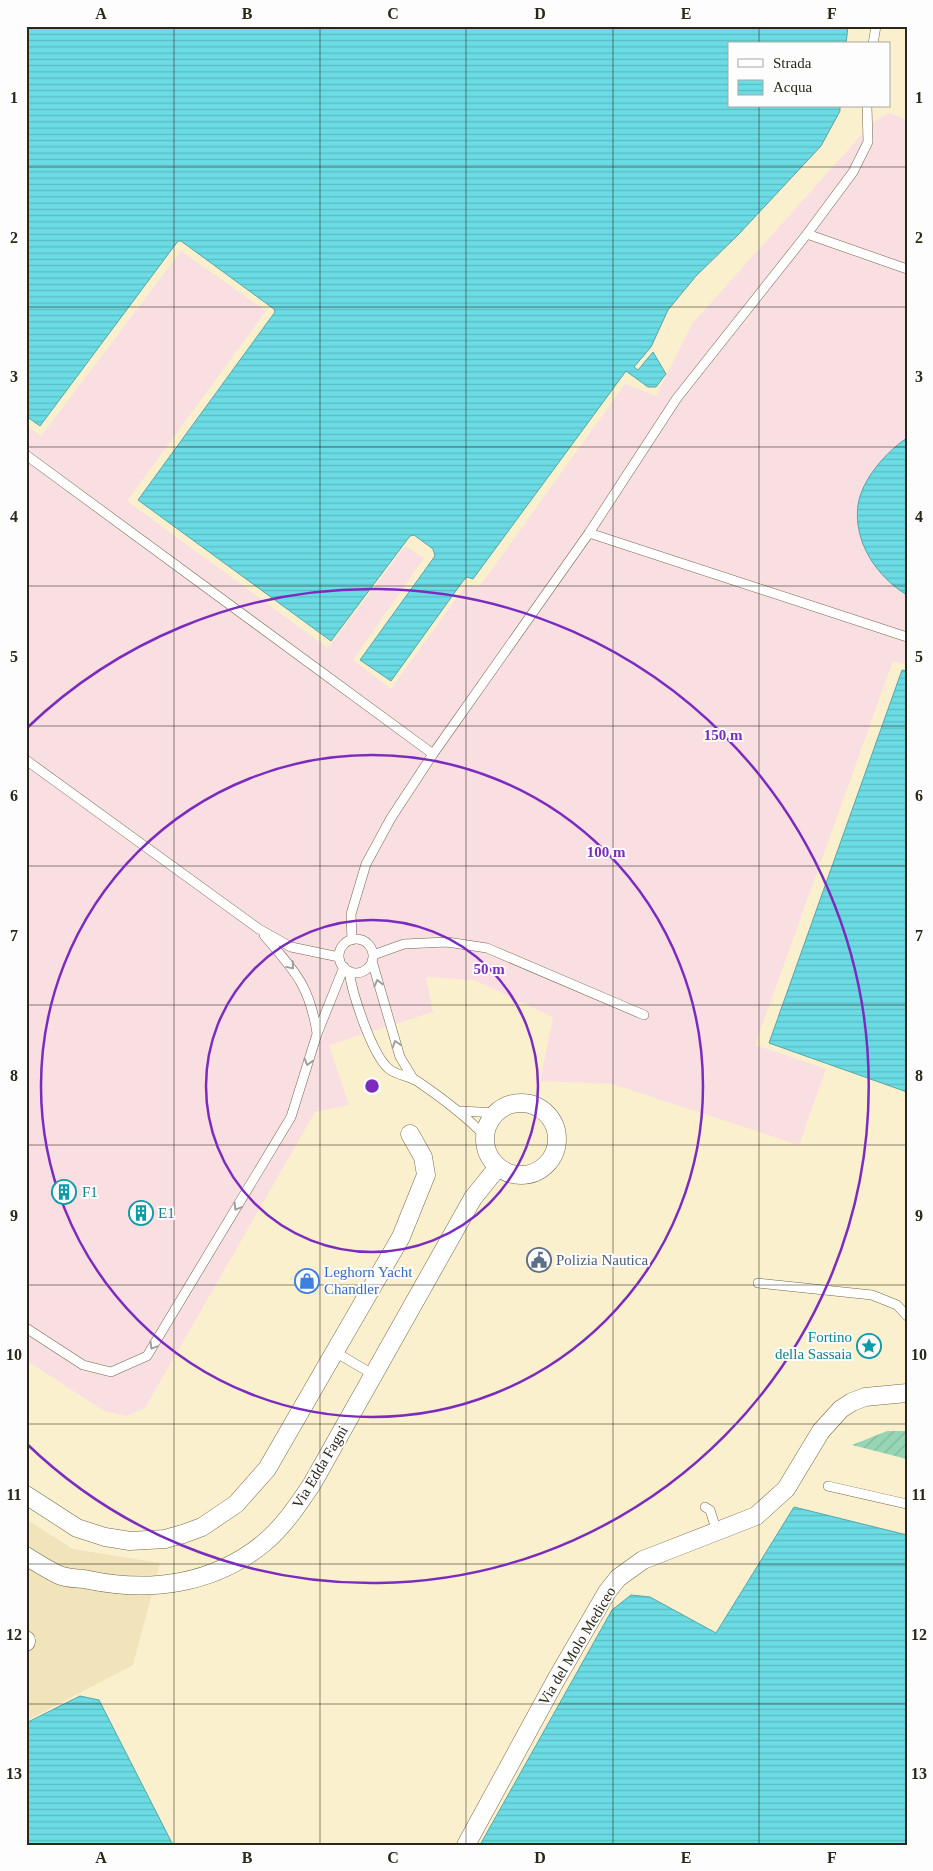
<svg xmlns="http://www.w3.org/2000/svg" width="933" height="1871" font-family="Georgia,serif">
  <style>
    .built { fill: #f1e3ba }
    .industrial { fill: #f9dee2 }
    .garden { fill: url(#garden-furrows) }
    .water { fill: url(#water-rules); stroke: #58a5a7 }
    .lines { fill: none; stroke-linecap: round; stroke-linejoin: round }
    .lane-casing { stroke: #73694a; stroke-width: 10 }
    .street-casing { stroke: #73694a; stroke-width: 19 }
    .lane { stroke: #fff; stroke-width: 9 }
    .street { stroke: #fff; stroke-width: 18 }
    .oneway { stroke: #a09e98 }
    .grid { fill: none; stroke: #2b2719; stroke-width: 1; stroke-opacity: 0.55 }
    .ring { fill: none; stroke: #7b2cbf; stroke-width: 2.5 }
    .labels { text-anchor: middle; stroke-width: 4; stroke-linejoin: round; paint-order: stroke }
    .culture-label { font-size: 15px; fill: #0d838f; stroke: #fdfdfd; text-anchor: start }
    .service-label { font-size: 15px; fill: #4e5e75; stroke: #fdfdfd; text-anchor: start }
    .shop-label { font-size: 15px; fill: #366cbe; stroke: #fdfdfd; text-anchor: start }
    .street-label { font-size: 15px; fill: #2b2719; stroke: #fdfdfd }
    .centre { fill: #7b2cbf; stroke: #fdfdfd; stroke-width: 2.5 }
    .ring-label { font-size: 15px; text-anchor: middle; font-weight: bold; fill: #7b2cbf; stroke: #fdfdfd; stroke-width: 4; stroke-linejoin: round; paint-order: stroke }
    .neatline { fill: none; stroke: #2b2719; stroke-width: 2 }
    .grid-label { font-size: 16px; text-anchor: middle; font-weight: bold; fill: #2b2719 }
  </style>
  <defs>
    <pattern id="garden-furrows" width="10" height="10" patternUnits="userSpaceOnUse" patternTransform="scale(1.25)"><rect width="10" height="10" fill="#97d6b4"/><path d="M-1 1l2-2M0 10L10 0M9 11l2-2" fill="none" stroke="#82b89a"/></pattern>
    <pattern id="water-rules" width="6" height="5" patternUnits="userSpaceOnUse" patternTransform="scale(1.25)"><rect width="6" height="5" fill="#6bdbe4"/><path d="M0 2.5h6" fill="none" stroke="#5dbcc3"/></pattern>
  </defs>
  <rect width="100%" height="100%" fill="#fbf0cd"/>
  <!-- built -->
  <path class="built" d="M26 1519 73 1549 160 1563 133 1665 26 1721Z"/>
  <!-- industrial -->
  <path class="industrial" d="M889 113 907 120V665L893 661 755 1045 826 1069 799 1145 612 1084 540 1081 553 1017 474 980 426 977 433 1012 329 1045 349 1105 315 1112 145 1408 127 1416 104 1411 26 1360V425L41 436 181 251 266 311 127 501 328 648 405 546 424 558 353 660 391 689 466 585 480 586 625 384 656 396 692 324 873 122Z"/>
  <!-- garden -->
  <path class="garden" d="M887 1431H907V1459L852 1445Z"/>
  <!-- water -->
  <path class="water" d="M26 26H848L846 44H729V106H840V111L821 146 738 235 696 276 668 310 651 347 634 367 638 370 653 352 666 374 656 387H648L626 371 473 579 467 577 463 581 391 681 360 660 435 556 433 549 414 535 410 536 331 641 138 500 275 312 274 309 181 241H178L40 426 26 416Z
    M907 438V595C877 577 853 542 858 505 862 479 886 452 907 438Z
    M902 670 907 671V1092L769 1043Z
    M794 1507 907 1535V1845H480L612 1610 631 1595 650 1597 716 1633Z
    M80 1696 99 1700 173 1845H26V1723Z"/>
  <g class="lines">
    <defs>
      <path id="lane" d="M873 44 876 26
        M807 234 907 269
        M26 455 433 754
        M589 533 907 637
        M26 760 259 929 291 947 339 957
        M264 935C295 972 309 984 317 1033
        M339 956a17 17 0 1 1 34 0a17 17 0 1 1-34 0Z
        M352 940 351 914 366 864 391 818 433 754 589 533 677 398 807 234 853 172 868 142 867 106
        M373 955 404 944 447 942 487 948 644 1015
        M372 961 400 1057 414 1080
        M349 971C352 993 372 1055 389 1069 396 1075 409 1076 417 1081 442 1098 464 1114 485 1136
        M461 1111 496 1113
        M758 1283 872 1295 897 1305 907 1316
        M26 1328 83 1365 111 1372 147 1356 291 1117 317 1034 344 967
        M335 1352 374 1375
        M828 1486 907 1504
        M705 1507 710 1510 717 1532"/>
      <path id="street" d="M485 1139a36 36 0 1 1 72 0a36 36 0 1 1-72 0Z
        M26 1495 77 1528 105 1537 130 1541 165 1539 183 1534 202 1527 236 1504 267 1469 401 1237 426 1175 423 1157 410 1134
        M26 1556C37 1563 48 1570 59 1575 68 1579 80 1578 89 1580 151 1593 214 1584 264 1543 284 1526 298 1505 312 1484L473 1198 498 1167
        M26 1640V1642
        M466 1845 557 1678 607 1592 618 1578 643 1560 756 1516 786 1489 821 1431 841 1409 852 1402 865 1397 907 1393"/>
    </defs>
    <!-- lane casing -->
    <use href="#lane" class="lane-casing"/>
    <!-- street casing -->
    <use href="#street" class="street-casing"/>
    <!-- lane -->
    <use href="#lane" class="lane"/>
    <!-- street -->
    <use href="#street" class="street"/>
  </g>
  <!-- one-way arrows -->
  <defs><path id="oneway-chevron" d="M-2-3.5L2.5 0L-2 3.5" fill="none" stroke-width="1.6" stroke-linecap="round" stroke-linejoin="round" transform="scale(1.25)"/></defs>
  <g class="oneway">
    <use href="#oneway-chevron" transform="translate(291 966) rotate(50)"/>
    <use href="#oneway-chevron" transform="translate(378 983) rotate(-104)"/>
    <use href="#oneway-chevron" transform="translate(396 1044) rotate(-108)"/>
    <use href="#oneway-chevron" transform="translate(308 1062) rotate(107)"/>
    <use href="#oneway-chevron" transform="translate(237 1207) rotate(121)"/>
    <use href="#oneway-chevron" transform="translate(153 1346) rotate(121)"/>
  </g>
  <!-- grid -->
  <path class="grid" d="M174 26V1845M320 26V1845M466 26V1845M613 26V1845M759 26V44M759 106V1845M26 167H907M26 307H907M26 447H907M26 586H907M26 726H907M26 866H907M26 1005H907M26 1145H907M26 1285H907M26 1424H907M26 1564H907M26 1704H907"/>
  <!-- distance rings -->
  <g class="ring">
    <circle cx="372" cy="1086" r="166"/>
    <circle cx="372" cy="1086" r="331"/>
    <path d="M27 728A497 497 0 1 1 27 1444"/>
  </g>
  <!-- icons -->
  <defs>
    <symbol id="building-ring" viewBox="-11 -11 22 22"><circle r="9.5" fill="#fdfdfd" stroke="#0f9aa8" stroke-width="1.5"/><path d="M-4-6H4V6H1V3H-1V6H-4ZM-2.5-4.3h1.7v1.8h-1.7ZM.8-4.3h1.7v1.8H.8ZM-2.5-1h1.7V.8h-1.7ZM.8-1h1.7V.8H.8Z" fill="#0f9aa8"/></symbol>
    <symbol id="civic-ring" viewBox="-11 -11 22 22"><circle r="9.5" fill="#fdfdfd" stroke="#5c6f8a" stroke-width="1.5"/><path d="M-.6-6.5H3V-4.5H.6V-3L4-1V1h2V6H-6V1h2V-1L-.6-3ZM-1.2 2.5V6h2.4V2.5Z" fill="#5c6f8a"/></symbol>
    <symbol id="shop-ring" viewBox="-11 -11 22 22"><circle r="9.5" fill="#fdfdfd" stroke="#3f7fe0" stroke-width="1.5"/><path d="M-5-2.5h2.3a2.7 3.5 0 0 1 5.4 0H5L5.5 6h-11ZM-1.5-2.5h3a1.5 2.3 0 0 0-3 0Z" fill="#3f7fe0"/></symbol>
    <symbol id="sight-ring" viewBox="-11 -11 22 22"><circle r="9.5" fill="#fdfdfd" stroke="#0f9aa8" stroke-width="1.5"/><path d="M0-6L1.8-2.2L6-1.7L2.9 1.2L3.7 5.4L0 3.3L-3.7 5.4L-2.9 1.2L-6-1.7L-1.8-2.2Z" fill="#0f9aa8"/></symbol>
  </defs>
  <g fill-rule="evenodd">
    <use href="#building-ring" x="50" y="1178" width="28" height="28"/>
    <use href="#building-ring" x="127" y="1199" width="28" height="28"/>
    <use href="#civic-ring" x="525" y="1246" width="28" height="28"/>
    <use href="#shop-ring" x="293" y="1267" width="28" height="28"/>
    <use href="#sight-ring" x="855" y="1332" width="28" height="28"/>
  </g>
  <g class="labels">
    <!-- culture labels -->
    <g class="culture-label">
      <text x="82" y="1197">F1</text>
      <text x="158" y="1218">E1</text>
      <text x="852" y="1342" text-anchor="end">Fortino<tspan x="852" dy="17">della Sassaia</tspan></text>
    </g>
    <!-- service labels -->
    <g class="service-label">
      <text x="556" y="1265">Polizia Nautica</text>
    </g>
    <!-- shop labels -->
    <g class="shop-label">
      <text x="324" y="1277">Leghorn Yacht<tspan x="324" dy="17">Chandler</tspan></text>
    </g>
    <!-- street labels -->
    <g class="street-label">
      <text transform="translate(320 1467) rotate(-59)" y="5">Via Edda Fagni</text>
      <text transform="translate(577 1646) rotate(-59)" y="5">Via del Molo Mediceo</text>
    </g>
  </g>
  <circle cx="372" cy="1086" r="8" class="centre"/>
  <g class="ring-label">
    <text x="723" y="740">150 m</text>
    <text x="606" y="857">100 m</text>
    <text x="489" y="974">50 m</text>
  </g>
  <!-- border -->
  <rect width="933" height="1871" fill="none" stroke="#fdfdfd" stroke-width="55"/>
  <!-- legend -->
  <rect x="728" y="42" width="162" height="65" fill="#fdfdfd" stroke="#a9a7a2"/>
  <rect x="738" y="59" width="25" height="8" fill="#ffffff" stroke="#a9a7a2"/>
  <text x="773" y="68" font-size="15" fill="#2b2719">Strada</text>
  <rect x="738" y="80" width="25" height="15" fill="url(#water-rules)" stroke="#a9a7a2"/>
  <text x="773" y="92" font-size="15" fill="#2b2719">Acqua</text>
  <rect x="28" y="28" width="878" height="1816" class="neatline"/>
  <g class="grid-label">
    <text x="101" y="19">A</text>
    <text x="247" y="19">B</text>
    <text x="393" y="19">C</text>
    <text x="540" y="19">D</text>
    <text x="686" y="19">E</text>
    <text x="832" y="19">F</text>
    <text x="14" y="103">1</text>
    <text x="919" y="103">1</text>
    <text x="14" y="243">2</text>
    <text x="919" y="243">2</text>
    <text x="14" y="382">3</text>
    <text x="919" y="382">3</text>
    <text x="14" y="522">4</text>
    <text x="919" y="522">4</text>
    <text x="14" y="662">5</text>
    <text x="919" y="662">5</text>
    <text x="14" y="801">6</text>
    <text x="919" y="801">6</text>
    <text x="14" y="941">7</text>
    <text x="919" y="941">7</text>
    <text x="14" y="1081">8</text>
    <text x="919" y="1081">8</text>
    <text x="14" y="1221">9</text>
    <text x="919" y="1221">9</text>
    <text x="14" y="1360">10</text>
    <text x="919" y="1360">10</text>
    <text x="14" y="1500">11</text>
    <text x="919" y="1500">11</text>
    <text x="14" y="1640">12</text>
    <text x="919" y="1640">12</text>
    <text x="14" y="1779">13</text>
    <text x="919" y="1779">13</text>
    <text x="101" y="1863">A</text>
    <text x="247" y="1863">B</text>
    <text x="393" y="1863">C</text>
    <text x="540" y="1863">D</text>
    <text x="686" y="1863">E</text>
    <text x="832" y="1863">F</text>
  </g>
</svg>
